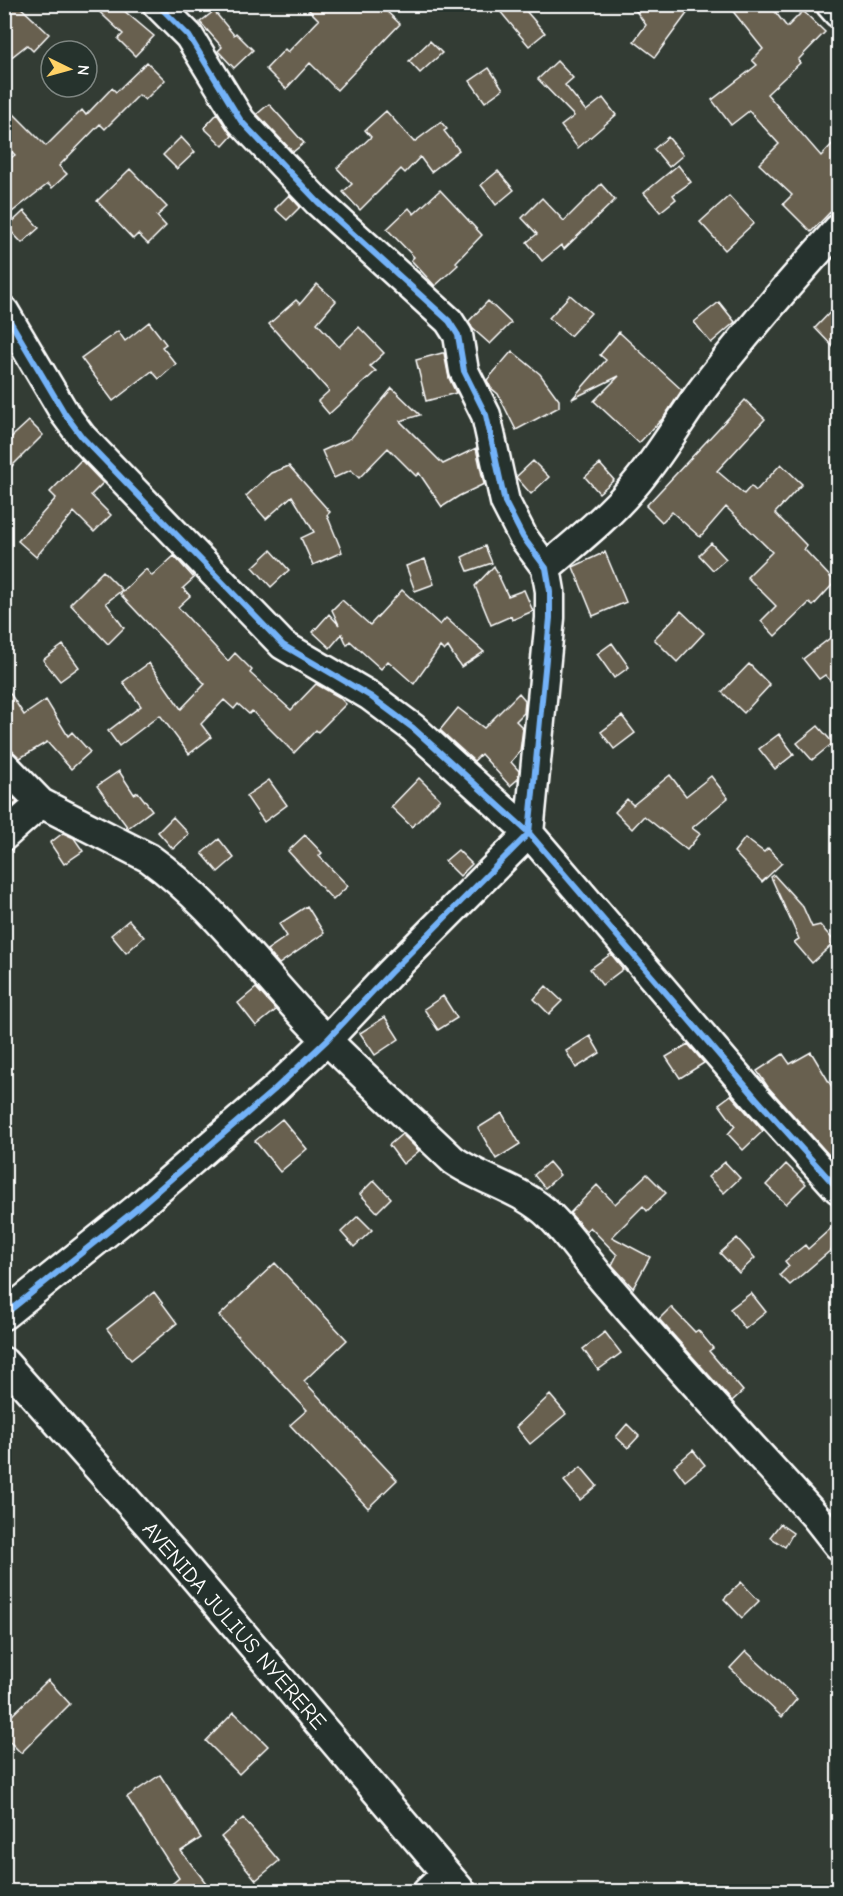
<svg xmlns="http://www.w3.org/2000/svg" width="843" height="1896" font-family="'Comic Neue',sans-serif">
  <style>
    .building { fill: #686050; stroke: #fff; stroke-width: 1.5 }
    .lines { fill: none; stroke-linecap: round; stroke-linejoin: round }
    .minor-casing { stroke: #fff; stroke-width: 33 }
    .minor { stroke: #26332d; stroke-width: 28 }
    .cycleway-casing { stroke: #26332d; stroke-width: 10 }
    .cycleway { stroke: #73b2f8; stroke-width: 6 }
    .labels { text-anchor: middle; stroke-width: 4.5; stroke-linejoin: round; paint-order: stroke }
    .street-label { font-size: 22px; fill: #fff; stroke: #26332d }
  </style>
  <rect width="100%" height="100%" fill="#333c34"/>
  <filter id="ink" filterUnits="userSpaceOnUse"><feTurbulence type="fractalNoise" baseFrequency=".0167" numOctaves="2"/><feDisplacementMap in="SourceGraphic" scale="12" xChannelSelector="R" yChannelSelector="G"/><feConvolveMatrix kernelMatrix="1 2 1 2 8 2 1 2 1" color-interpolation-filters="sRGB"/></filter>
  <g filter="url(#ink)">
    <!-- building -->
    <path class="building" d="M4 4H17L49 34 33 51 27 45 4 63Z
      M91 4H116L154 36 135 56 118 39 123 34Z
      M303 4H379L400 24 337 90 310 63 286 89 266 69 285 49 288 52 319 20Z
      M494 4H520L545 33 529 46Z
      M631 4H694L655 57 634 41 646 25Z
      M727 4H769L787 27 803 11 825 32 798 60 800 63 767 94 821 156 838 138V204L811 232 783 204 792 195 759 164 779 144 749 111 731 125 712 100 757 65 752 60 763 49Z
      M214 11 234 35 236 33 253 50 234 68 218 51 222 47 200 22Z
      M430 41 442 53 420 73 409 61Z
      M557 61 573 78 565 85 586 111 603 98 616 115 578 148 561 126 574 116 538 79Z
      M147 62 165 80 145 100 139 95 105 129 100 124 59 166 67 174 52 188 48 184 12 212 4 201V163L15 155 4 144V104L46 146 82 110 86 115 112 88 116 92Z
      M489 68 503 89 485 102 470 81Z
      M269 104 304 143 293 152 257 114Z
      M386 111 414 142 441 122 447 129 444 131 459 150 431 172 420 157 405 173 401 169 360 210 343 192 352 184 337 168 371 137 365 130Z
      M217 114 232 136 223 146 204 128Z
      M181 137 195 152 177 169 163 155Z
      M668 137 683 155 669 167 654 149Z
      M678 165 691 182 673 195 676 199 660 212 644 193Z
      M130 169 167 207 157 216 166 226 148 244 138 234 133 239 97 201Z
      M498 171 514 190 496 205 481 185Z
      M601 184 615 200 564 249 561 245 542 261 527 242 537 234 522 218 542 198 564 221Z
      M440 190 482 235 456 262 458 265 435 286 411 260 414 257 387 229 409 208 414 214Z
      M289 195 300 207 287 220 275 209Z
      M729 196 754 223 725 250 700 222Z
      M24 211 39 228 22 243 7 227Z
      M317 284 336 301 317 323 339 347 359 327 384 353 370 366 376 371 329 414 318 401 329 391 269 324 296 300 300 304Z
      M570 295 591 313 570 336 549 318Z
      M488 301 511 323 490 344 472 328 469 321Z
      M719 302 735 322 711 343 694 322Z
      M838 304V352L815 328Z
      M149 322 166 344 162 347 176 364 159 379 152 371 113 401 81 358 118 331 125 341Z
      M619 332 682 390 664 417 639 443 594 401 619 376 572 399 606 360 600 355Z
      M512 351 540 374 559 400V407L516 430 498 394 491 388 487 380Z
      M442 353H444L449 378 456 393 426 401 416 360Z
      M392 388 420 415 400 421 443 464 476 448 484 484 459 496 442 507 419 473 416 476 388 448 359 478 351 470 334 478 322 451 351 438Z
      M745 400 765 419 717 471 744 494 751 486 756 491 781 464 802 484 775 513 807 546 804 549 835 582 813 606 809 603 775 636 761 621 776 606 747 577 772 552 726 507 700 537 672 512 662 522 646 506Z
      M29 421 43 435 4 474V444Z
      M81 460 103 483 91 495 111 515 94 532 74 512 36 557 18 541 56 498 50 492Z
      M533 461 549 477 531 494 516 477Z
      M600 464 614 480 599 493 585 477Z
      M289 466 330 512 327 515 342 552 313 565 301 538 314 532 292 496 266 519 246 496 271 473Z
      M711 543 726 559 713 570 699 555Z
      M485 546 492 563 468 571 462 557Z
      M271 550 289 570 271 587 253 567Z
      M605 552 626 602 593 616 573 567Z
      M174 556 194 578 183 588 190 596 178 607 228 661 235 653 252 670 250 673 291 710 316 684 339 697 346 704 318 732 316 730 294 753 252 711 249 714 238 704 234 709 224 700 201 724 211 737 189 754 160 715 119 746 108 731 141 706 123 682 149 663 181 709 205 684 120 594 146 569 152 576Z
      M425 559 434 584 415 591 406 566Z
      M494 566 508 596 524 590 533 611 512 620 511 616 491 625 475 586Z
      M103 571 122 590 106 603 124 628 108 644 70 604Z
      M402 590 440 625 446 618 484 652 461 667 448 647 444 651 440 647 414 684 388 661 381 669 350 641 347 645 342 634 330 648 313 632 329 614 339 625 332 610 342 600 370 625Z
      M681 611 704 633 677 662 654 639Z
      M838 632V689L825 675 819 679 803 659Z
      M612 643 629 667 614 678 597 654Z
      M63 645 79 667 60 681 43 660Z
      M749 664 770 685 744 713 722 692Z
      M4 684 24 715 46 700 68 736 72 732 90 752 71 769 47 742 20 758 4 743Z
      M519 693 525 700 524 713 516 721 523 728 520 751 511 762 519 771 518 779 510 786 481 754 474 761 440 730 458 708 484 728Z
      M622 716 635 733 614 749 601 732Z
      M818 726 833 743 812 760 797 743Z
      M779 734 794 754 775 769 759 749Z
      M119 771 134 794 138 792 152 810 128 828 97 786Z
      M670 775 686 796 711 776 728 798 692 828 700 834 687 850 644 816 632 829 615 812 627 799 633 805Z
      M419 778 440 799 412 827 391 807Z
      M269 780 287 805 264 822 246 796Z
      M4 789 17 802 4 813Z
      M173 817 189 834 173 849 158 832Z
      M63 833 74 838 83 851 64 864 50 843Z
      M305 835 322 853 319 856 348 886 333 900 288 851Z
      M745 838 764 852 768 848 782 863 762 882 734 852Z
      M219 839 234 858 218 872 202 853Z
      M458 850 472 864 460 876 445 861Z
      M774 875 803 907 812 927 820 925 835 942 812 963 794 942 799 939 771 877Z
      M307 906 324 933 279 964 267 950 287 936 279 924Z
      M129 920 144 937 126 953 111 935Z
      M611 954 623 969 602 985 590 969Z
      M546 986 562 1001 549 1014 534 999Z
      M256 988 276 1010 256 1026 238 1003Z
      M443 996 457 1018 438 1030 424 1009Z
      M385 1017 399 1039 375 1055 360 1033Z
      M590 1036 600 1053 576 1068 566 1051Z
      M688 1044 704 1063 680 1078 666 1057Z
      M811 1052 838 1097V1165L768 1087 757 1071 783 1054 790 1064Z
      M731 1095 763 1131 743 1150 728 1134 735 1126 719 1104Z
      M502 1113 520 1144 496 1159 478 1128Z
      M282 1119 307 1149 280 1172 255 1141Z
      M402 1134 419 1151 403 1164 389 1145Z
      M549 1162 560 1175 545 1188 534 1175Z
      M725 1162 740 1178 724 1193 708 1177Z
      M786 1164 806 1184 786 1204 766 1185Z
      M647 1174 666 1193 647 1211 643 1206 612 1237 650 1257 633 1288 612 1265 617 1255 590 1227 586 1231 570 1213 597 1185 615 1204Z
      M374 1180 391 1198 377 1212 360 1194Z
      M358 1216 372 1230 354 1247 341 1232Z
      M838 1222V1244L790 1285 780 1275 789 1266 785 1261 805 1245 808 1249Z
      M737 1238 755 1258 739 1273 720 1253Z
      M275 1263 347 1340 304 1381 397 1480 368 1508 290 1425 307 1410 219 1316Z
      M154 1292 177 1323 131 1360 107 1329Z
      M751 1293 766 1312 745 1329 730 1309Z
      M671 1307 695 1332 698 1330 713 1348 709 1351 743 1391 732 1401 659 1319Z
      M605 1332 621 1353 598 1370 583 1349Z
      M550 1395 566 1414 530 1444 516 1427Z
      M627 1424 639 1436 628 1448 616 1437Z
      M693 1450 705 1465 685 1481 674 1466Z
      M581 1467 597 1486 580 1500 564 1481Z
      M780 1524 793 1533 785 1547 770 1537Z
      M741 1582 759 1601 742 1618 724 1599Z
      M746 1651 797 1699 782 1717 730 1668Z
      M48 1680 70 1704 21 1753 4 1736V1723Z
      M234 1712 268 1746 239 1774 206 1741Z
      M160 1775 201 1838 181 1851 213 1892H162L179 1878 127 1797Z
      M243 1818 279 1861 256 1880 221 1837Z"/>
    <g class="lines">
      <defs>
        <path id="minor" d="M830 4 838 13
          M4 311 65 414 82 437 283 645 370 696 413 728 529 833 756 1098 838 1189
          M546 568C576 542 608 517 633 487 661 455 680 419 705 386 747 332 792 280 838 229
          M4 765 41 803 4 836
          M41 803 149 858C212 903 258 969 311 1024 357 1071 406 1115 453 1160 484 1182 523 1189 551 1217 572 1238 589 1265 609 1287 676 1365 747 1441 816 1517L838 1545
          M4 1315 135 1210 274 1090 327 1040 390 973 529 833 550 618V591L546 568 523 537 505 502 486 415 464 371 458 335 449 321 318 202 241 121 189 36 157 4
          M4 1362 178 1558 462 1892
          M427 1892 446 1874"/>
      </defs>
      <!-- minor casing -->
      <use href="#minor" class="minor-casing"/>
      <!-- minor -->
      <use href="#minor" class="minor"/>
      <defs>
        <path id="cycleway" d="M4 311 65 414 82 437 283 645 370 696 413 728 529 833 756 1098 838 1189
          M4 1315 135 1210 274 1090 327 1040 390 973 529 833 550 618V591L546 568 523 537 505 502 486 415 464 371 458 335 449 321 318 202 241 121 189 36 157 4"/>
      </defs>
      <!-- cycleway casing -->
      <use href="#cycleway" class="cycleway-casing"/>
      <!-- cycleway -->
      <use href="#cycleway" class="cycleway"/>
    </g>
  </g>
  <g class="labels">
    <!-- street labels -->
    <g class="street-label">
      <text transform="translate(235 1625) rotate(49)" y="8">AVENIDA JULIUS NYERERE</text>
    </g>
  </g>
  <!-- margin -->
  <rect width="843" height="1896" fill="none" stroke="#26332d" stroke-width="24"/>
  <rect x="12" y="12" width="819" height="1872" fill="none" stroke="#fff" stroke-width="2" filter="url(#ink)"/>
  <!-- north arrow -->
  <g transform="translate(69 69) rotate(95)"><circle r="28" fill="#26332d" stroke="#7d8581" stroke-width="1.5"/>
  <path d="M0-4.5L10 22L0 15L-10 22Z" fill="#ffd166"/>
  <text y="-9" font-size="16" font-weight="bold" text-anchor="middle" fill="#ffffff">N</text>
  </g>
</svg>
